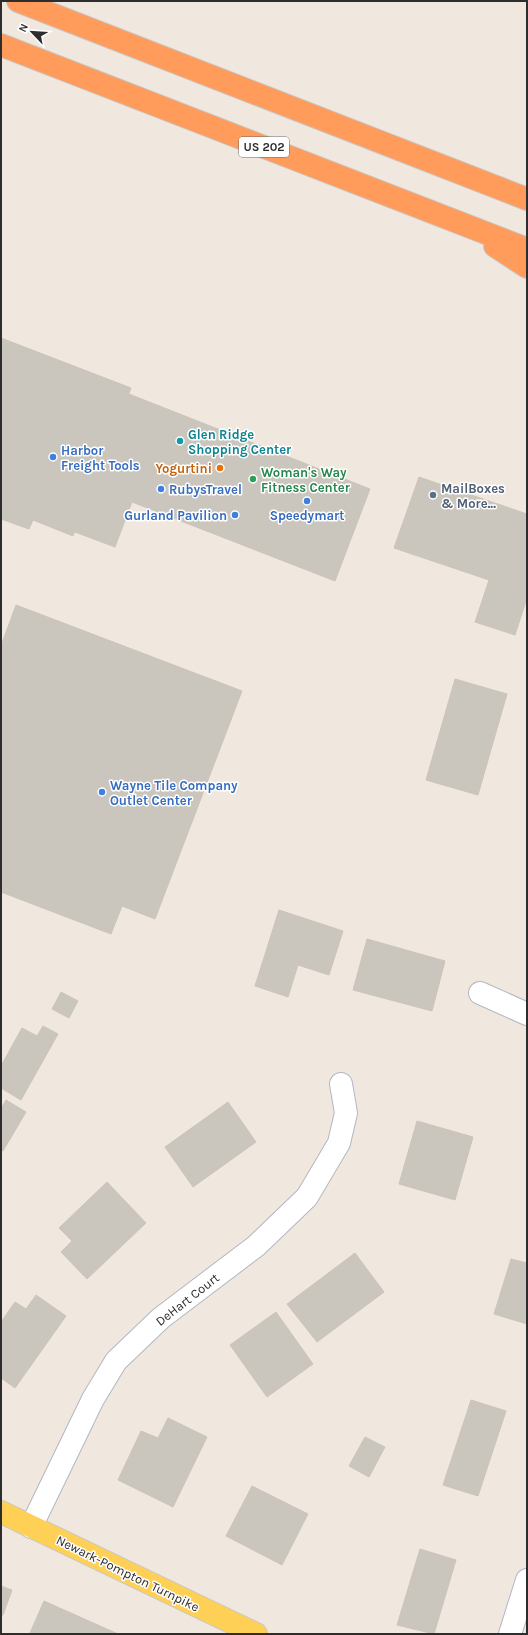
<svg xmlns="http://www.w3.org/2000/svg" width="528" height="1635" font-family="Karla,sans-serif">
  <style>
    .building { fill: #cbc6bd; stroke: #ccc4b8 }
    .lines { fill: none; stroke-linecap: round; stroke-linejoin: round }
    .minor-casing { stroke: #b3b6c2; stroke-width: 24 }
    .major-casing { stroke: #c8c8c8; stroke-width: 24 }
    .highway-casing { stroke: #c8c8c8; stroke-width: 24 }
    .minor { stroke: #fff; stroke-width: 22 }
    .major { stroke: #fed056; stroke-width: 22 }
    .highway { stroke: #ff9b5b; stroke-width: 22 }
    .culture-dot { fill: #0f9aa8; stroke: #fff; stroke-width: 1.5 }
    .shop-dot { fill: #3f7fe0; stroke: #fff; stroke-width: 1.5 }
    .food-dot { fill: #e8710a; stroke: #fff; stroke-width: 1.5 }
    .leisure-dot { fill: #2e9e5b; stroke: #fff; stroke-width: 1.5 }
    .service-dot { fill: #5c6f8a; stroke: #fff; stroke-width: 1.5 }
    .labels { text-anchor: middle; stroke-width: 3; stroke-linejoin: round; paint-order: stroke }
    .shield { fill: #fff; stroke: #6c6c6c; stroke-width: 1 }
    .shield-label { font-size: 12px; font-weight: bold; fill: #2d2d2d }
    .culture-label { font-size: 13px; font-weight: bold; fill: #0d838f; stroke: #fff; text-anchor: start }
    .shop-label { font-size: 13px; font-weight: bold; fill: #366cbe; stroke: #fff; text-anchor: start }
    .food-label { font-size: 13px; font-weight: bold; fill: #c56008; stroke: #fff; text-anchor: end }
    .leisure-label { font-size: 13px; font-weight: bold; fill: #27864d; stroke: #fff; text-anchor: start }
    .service-label { font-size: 13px; font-weight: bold; fill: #4e5e75; stroke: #fff; text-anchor: start }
    .street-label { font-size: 13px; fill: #2d2d2d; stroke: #fff }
  </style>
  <rect width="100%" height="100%" fill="#f0e8df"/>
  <!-- building -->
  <path class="building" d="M1 338 131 388 73 536 33 520 29 529 1 519Z
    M129 394 370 489 335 581 132 502 115 547 75 532Z
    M419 477 527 514V598L515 635 475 622 489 580 394 548Z
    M16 605 242 691 155 919 122 906 111 934 1 892V646Z
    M455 679 507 694 478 795 426 780Z
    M279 910 343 931 329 975 298 965 288 997 255 986Z
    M367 939 445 961 432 1011 353 990Z
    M61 992 78 1001 69 1018 52 1009Z
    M43 1026 58 1034 21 1100 1 1088V1066L22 1028 37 1036Z
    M6 1100 26 1112 3 1151 1 1150V1109Z
    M228 1102 256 1142 193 1187 165 1147Z
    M417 1121 473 1137 455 1200 399 1184Z
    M107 1182 146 1223 87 1279 61 1252 72 1241 59 1228Z
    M355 1253 384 1292 317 1342 287 1304Z
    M511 1259 527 1263V1324L494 1314Z
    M36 1295 66 1316 15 1388 1 1378V1322L15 1302 26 1309Z
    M276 1312 313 1364 267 1397 230 1345Z
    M471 1400 506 1411 478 1496 443 1485Z
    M168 1418 207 1437 173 1507 118 1480 141 1431 158 1438Z
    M365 1437 385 1447 369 1477 349 1466Z
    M252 1486 308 1514 282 1565 226 1536Z
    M420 1549 456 1560 434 1634 397 1625Z
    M1 1586 12 1590 3 1615H1Z
    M44 1601 118 1634 30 1633Z"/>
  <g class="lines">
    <defs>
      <path id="minor" d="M480 993 527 1014
        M31 1527 93 1399 116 1361 161 1318 256 1246 307 1197 339 1143 346 1113 341 1084
        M510 1634 527 1580"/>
      <path id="major" d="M1 1512 256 1634"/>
      <path id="highway" d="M18 1 527 199
        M1 45 527 249
        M495 246 527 267"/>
    </defs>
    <!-- minor casing -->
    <use href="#minor" class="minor-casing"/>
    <!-- major casing -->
    <use href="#major" class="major-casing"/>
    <!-- highway casing -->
    <use href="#highway" class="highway-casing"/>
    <!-- minor -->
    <use href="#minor" class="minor"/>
    <!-- major -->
    <use href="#major" class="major"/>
    <!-- highway -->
    <use href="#highway" class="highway"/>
  </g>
  <!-- markers -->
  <circle class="culture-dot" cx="180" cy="441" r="4"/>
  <g class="shop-dot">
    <circle cx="53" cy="457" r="4"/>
    <circle cx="161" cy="489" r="4"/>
    <circle cx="307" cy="501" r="4"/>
    <circle cx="235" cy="515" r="4"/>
    <circle cx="102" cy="792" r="4"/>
  </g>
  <circle class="food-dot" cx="220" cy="468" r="4"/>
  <circle class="leisure-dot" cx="253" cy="479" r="4"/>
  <circle class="service-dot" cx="433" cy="495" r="4"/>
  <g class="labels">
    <!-- shield labels -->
    <rect class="shield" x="239" y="137" width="50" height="20" rx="3"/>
    <g class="shield-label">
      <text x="264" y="151">US 202</text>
    </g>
    <!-- culture labels -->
    <g class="culture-label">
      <text x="188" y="439">Glen Ridge<tspan x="188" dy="15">Shopping Center</tspan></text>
    </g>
    <!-- shop labels -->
    <g class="shop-label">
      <text x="61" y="455">Harbor<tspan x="61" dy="15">Freight Tools</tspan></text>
      <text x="169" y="494">RubysTravel</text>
      <text x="227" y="520" text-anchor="end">Gurland Pavilion</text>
      <text x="307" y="520" text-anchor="middle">Speedymart</text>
      <text x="110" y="790">Wayne Tile Company<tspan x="110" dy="15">Outlet Center</tspan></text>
    </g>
    <!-- food labels -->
    <g class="food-label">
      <text x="212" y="473">Yogurtini</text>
    </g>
    <!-- leisure labels -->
    <g class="leisure-label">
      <text x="261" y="477">Woman's Way<tspan x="261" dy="15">Fitness Center</tspan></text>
    </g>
    <!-- service labels -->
    <g class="service-label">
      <text x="441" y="493">MailBoxes<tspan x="441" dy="15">&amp; More...</tspan></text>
    </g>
    <!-- street labels -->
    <g class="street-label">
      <text transform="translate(187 1299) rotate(-38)" y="5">DeHart Court</text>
      <text transform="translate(128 1573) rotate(26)" y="5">Newark-Pompton Turnpike</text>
    </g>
  </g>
  <!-- border -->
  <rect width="528" height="1635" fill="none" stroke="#2d2d2d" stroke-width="4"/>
  <!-- north arrow -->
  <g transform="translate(32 32) rotate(295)" stroke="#ffffff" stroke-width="3" paint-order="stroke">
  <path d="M0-3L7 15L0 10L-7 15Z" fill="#2d2d2d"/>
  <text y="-6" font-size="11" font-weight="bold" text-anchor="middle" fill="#2d2d2d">N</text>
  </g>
</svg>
